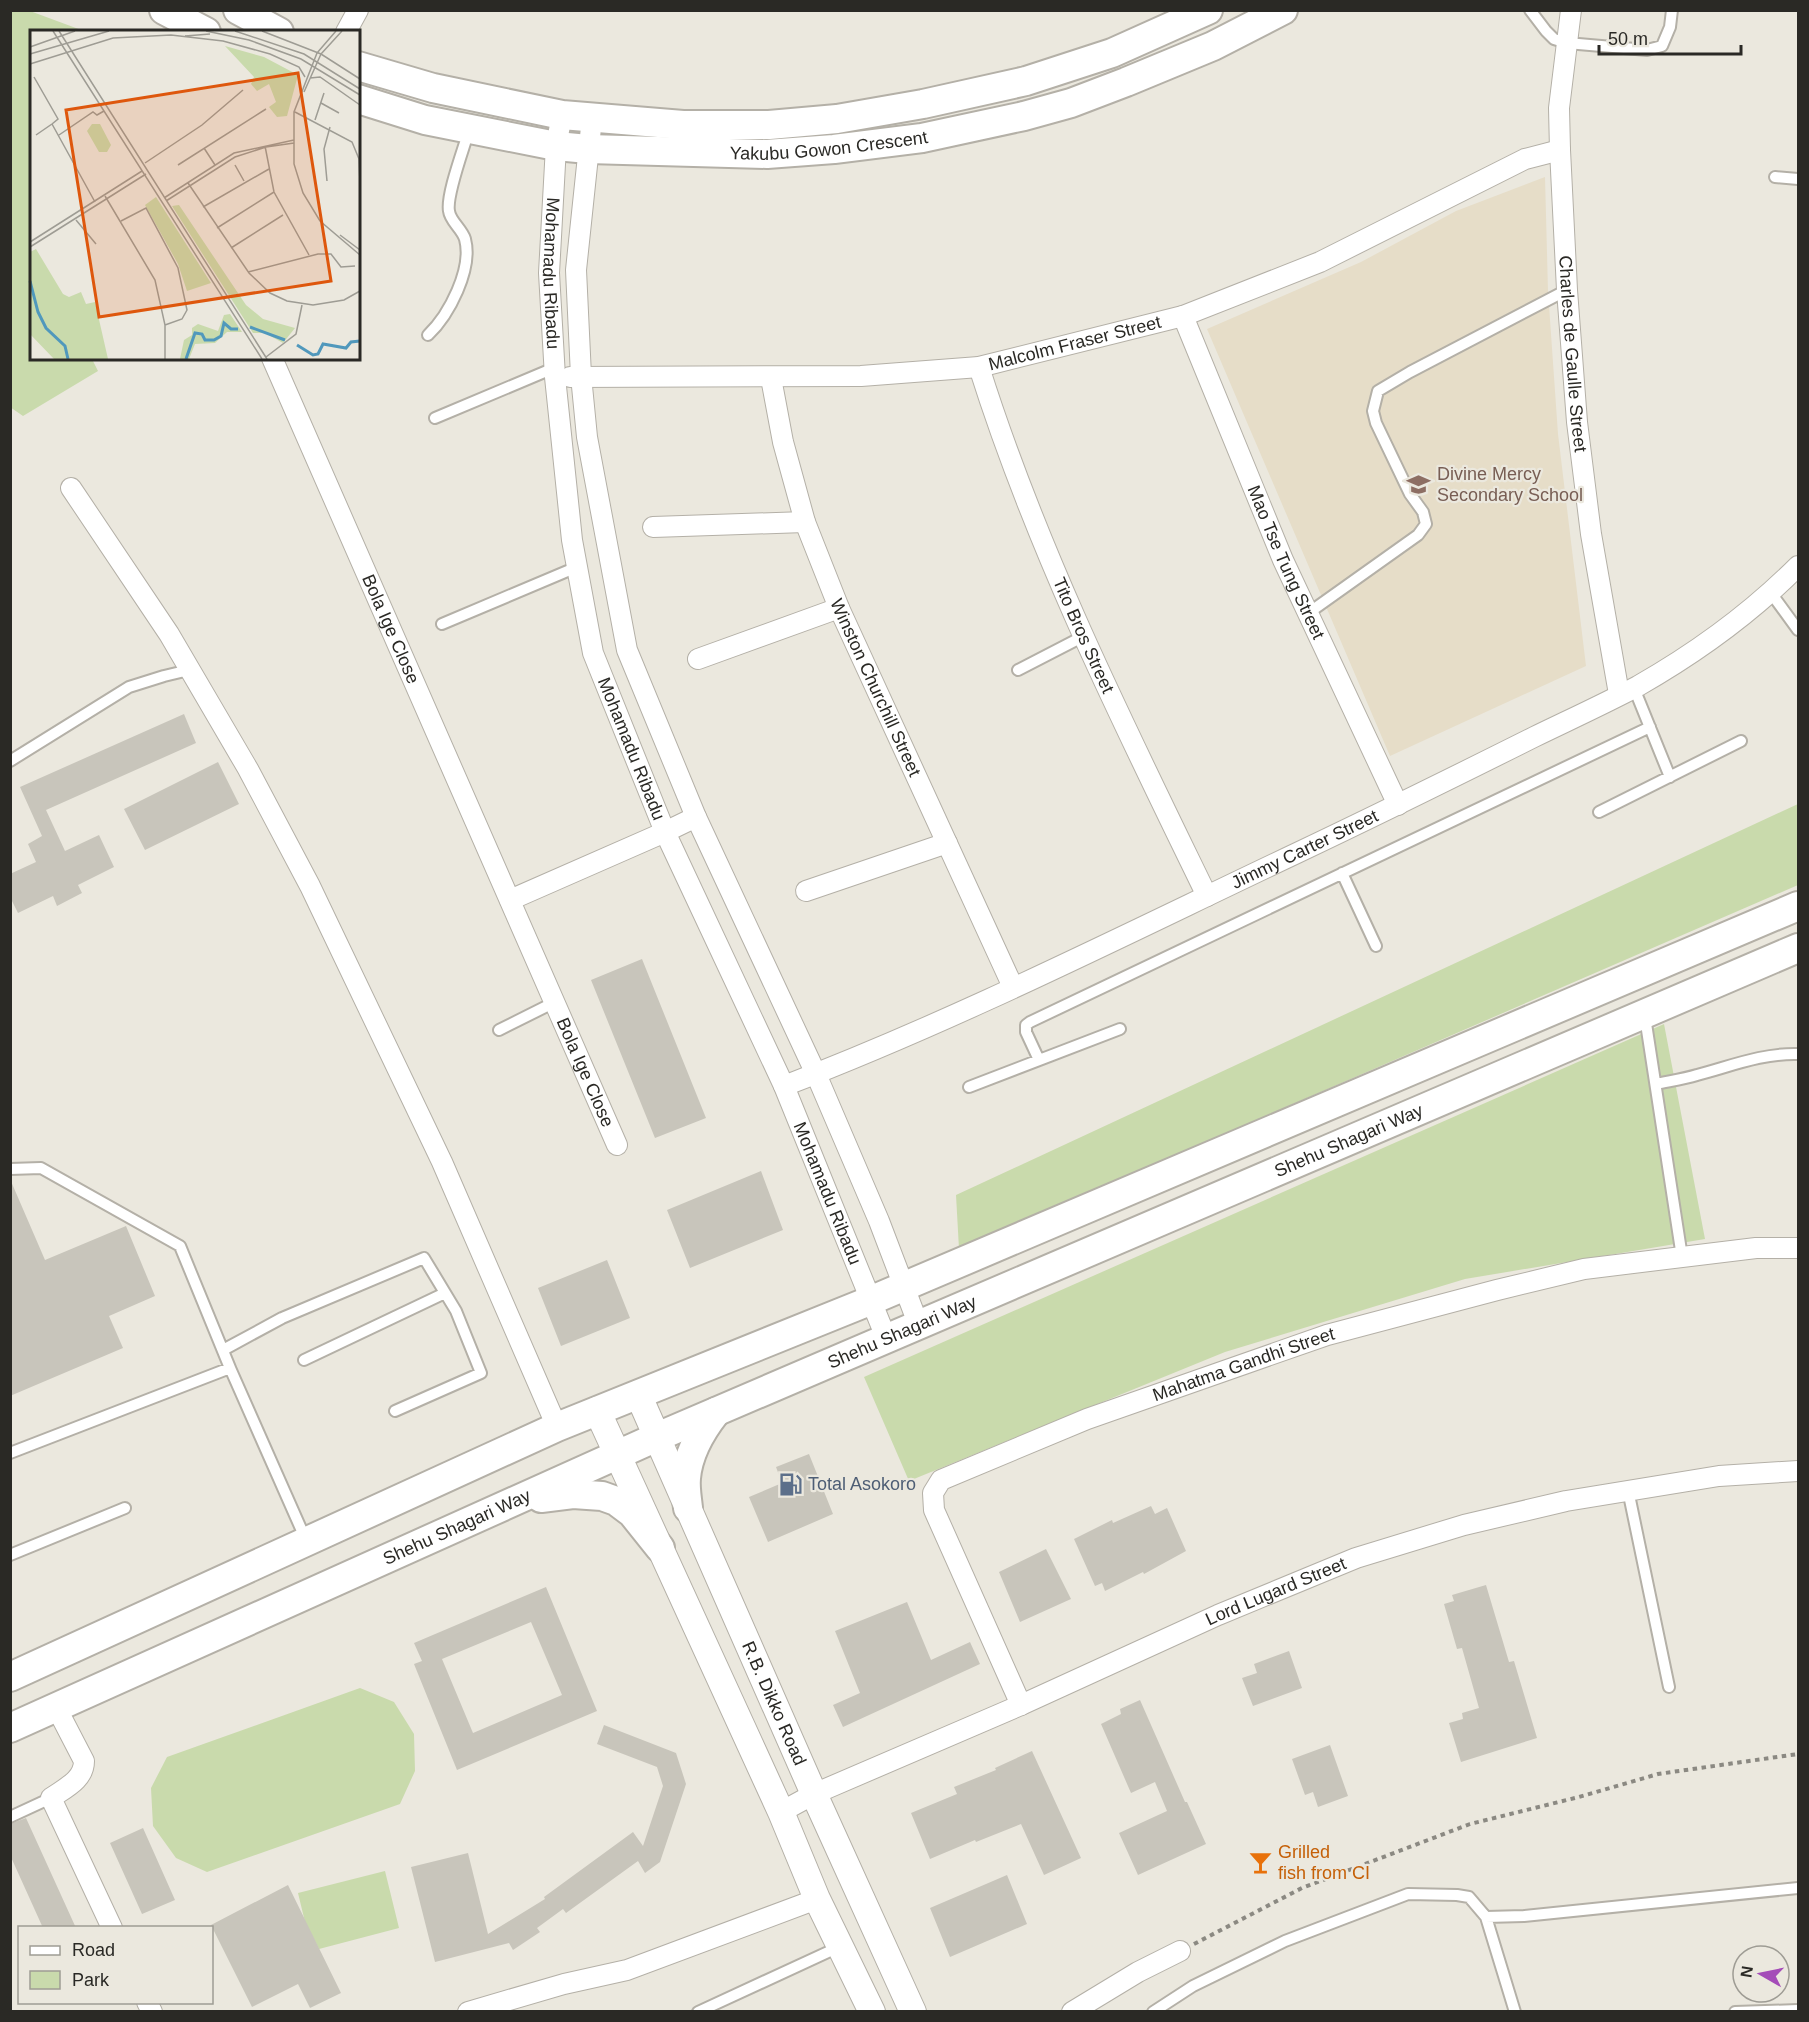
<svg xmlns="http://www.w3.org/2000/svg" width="1809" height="2022" font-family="Helvetica,sans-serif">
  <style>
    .education { fill: #e6ddc8 }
    .green { fill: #c9daac }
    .building { fill: #c8c5bb; fill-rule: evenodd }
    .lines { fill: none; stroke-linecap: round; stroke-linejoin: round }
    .service-casing { stroke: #b4b0a7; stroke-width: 14 }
    .minor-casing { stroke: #b4b0a7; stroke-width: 22 }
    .tertiary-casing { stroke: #b4b0a7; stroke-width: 28 }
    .secondary-casing { stroke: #b4b0a7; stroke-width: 32 }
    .path { stroke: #8b8982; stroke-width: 4; stroke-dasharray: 4.5 4.5; stroke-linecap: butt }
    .service { stroke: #fff; stroke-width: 10 }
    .minor { stroke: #fff; stroke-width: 20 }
    .tertiary { stroke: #fff; stroke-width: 26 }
    .secondary { stroke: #fff; stroke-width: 28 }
    .labels { text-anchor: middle; stroke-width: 4.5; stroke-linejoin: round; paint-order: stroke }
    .street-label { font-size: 18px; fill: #2a2925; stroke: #ebe8de }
    .education-label { font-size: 18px; fill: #785e54; stroke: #ebe8de; text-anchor: start }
    .service-label { font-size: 18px; fill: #4e5e75; stroke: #ebe8de; text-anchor: start }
    .food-label { font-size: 18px; fill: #c56008; stroke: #ebe8de; text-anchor: start }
    .inset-river { fill: none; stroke: #5098bc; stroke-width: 3 }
    .inset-road { fill: none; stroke: #9e9c94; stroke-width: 1.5 }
    .view { fill: #de570d; fill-opacity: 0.15; stroke: #de570d; stroke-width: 3 }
    .inset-edge { fill: none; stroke: #2a2925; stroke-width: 3 }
  </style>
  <rect width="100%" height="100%" fill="#ebe8de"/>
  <!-- education -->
  <path class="education" d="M1545 177 1548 291 1558 434 1586 666 1390 756 1207 329 1361 262 1456 211Z"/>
  <!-- green -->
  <path class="green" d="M10 11H30L84 31 32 32V358L92 359 98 371 23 416 10 407Z
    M1798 804V885L959 1249 956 1195Z
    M1664 1024 1705 1239 1465 1279 1225 1352 909 1481 864 1377Z
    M360 1688 394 1702 414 1734 415 1771 400 1804 207 1872 176 1858 153 1826 151 1788 167 1757Z
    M385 1871 399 1928 319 1949 305 1922 298 1893Z"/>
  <!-- building -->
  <path class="building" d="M184 714 196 743 46 810 65 851 99 835 114 867 78 885 82 893 57 906 53 896 18 913 10 897V874L36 862 28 844 42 836 20 787Z
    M218 762 239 804 145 850 124 809Z
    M642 959 706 1118 655 1138 591 980Z
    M761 1171 783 1230 690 1268 667 1210Z
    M10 1179 45 1260 126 1226 155 1296 109 1316 123 1348 10 1396Z
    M607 1260 630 1318 561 1346 538 1288Z
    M809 1454 833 1514 768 1542 749 1497 782 1483 776 1467Z
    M1151 1506 1155 1514 1167 1508 1186 1551 1144 1574 1143 1572 1105 1591 1102 1583 1095 1586 1074 1539 1112 1520 1113 1523Z
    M1046 1549 1071 1599 1020 1622 999 1572Z
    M1486 1585 1509 1662 1514 1661 1537 1738 1461 1762 1449 1723 1463 1719 1462 1713 1479 1708 1462 1648 1457 1649 1444 1604 1454 1601 1452 1595Z
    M546 1587 597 1711 457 1770 414 1664 422 1661 414 1643ZM531 1622 562 1695 473 1733 442 1659Z
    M907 1602 931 1660 970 1642 980 1664 843 1727 833 1705 860 1693 835 1631Z
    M1289 1651 1302 1688 1253 1706 1242 1678 1257 1673 1254 1664Z
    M1140 1700 1185 1802H1187L1206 1844 1138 1875 1119 1833 1167 1811 1155 1782 1131 1793 1101 1724 1121 1714 1120 1709Z
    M604 1725 676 1753 686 1784 660 1862 645 1873 638 1861 566 1913 563 1909 537 1928 540 1932 513 1950 509 1943 435 1962 411 1867 468 1853 488 1934 545 1899 544 1897 633 1832 643 1846 663 1786 657 1767 597 1744Z
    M1330 1745 1348 1796 1318 1807 1313 1792 1305 1795 1292 1759Z
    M1032 1751 1081 1858 1044 1875 1021 1824 976 1842 975 1840 930 1859 911 1813 957 1794 954 1787 996 1770 995 1768Z
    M26 1818 76 1928H43L10 1855V1824Z
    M143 1828 175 1900 142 1914 110 1843Z
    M1007 1875 1027 1924 950 1957 930 1908Z
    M288 1885 341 1993 310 2008 298 1984 252 2007 211 1925Z"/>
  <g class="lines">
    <defs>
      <path id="service" d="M1530 10 1546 31 1554 39 1567 43 1647 50 1662 46 1670 27 1672 10
        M1775 177 1798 179
        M428 335C449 315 473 269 465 239 462 229 450 221 449 211 446 195 464 148 469 130
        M435 418 554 368
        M1771 593 1798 630
        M1307 614 1418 535 1426 524 1423 512 1410 494 1376 423 1373 411 1378 391 1410 372 1567 290
        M442 624 577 567
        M1018 670 1084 636
        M1634 688 1670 777
        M10 761 129 687 164 676 189 670
        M1599 812 1741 741
        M1342 873 1376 946
        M1645 1017 1682 1257
        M499 1030 555 1002
        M1039 1060 1026 1032V1025L1030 1022 1650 727
        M1656 1084C1670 1081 1684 1079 1697 1075 1731 1066 1763 1053 1798 1054
        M969 1087 1120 1029
        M10 1169 41 1168 180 1246 230 1368
        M223 1350 282 1318 424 1258 456 1311 481 1373 395 1411
        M304 1360 445 1293
        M10 1453 230 1368 306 1540
        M1628 1490 1669 1687
        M10 1555 125 1508
        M10 1817 51 1798
        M1486 1917 1524 1916 1798 1888
        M698 2012 841 1946
        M1153 2012 1193 1986 1285 1941 1408 1894 1457 1895 1469 1897 1486 1917 1515 2012
        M1735 2012 1798 2010"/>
      <g id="minor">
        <path id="s1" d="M1571 10 1559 108 1560 150 1567 290 1577 422 1591 534 1619 694"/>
        <path d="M346 32 358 10"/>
        <path id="s2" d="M562 115 556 146 549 273 555 377 572 540 593 653 665 832 784 1086 887 1340"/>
        <path d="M592 118 576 270 581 376 587 437 627 650 696 817 816 1074 879 1221 919 1326"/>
        <path id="s3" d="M1183 316 1283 560 1398 805"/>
        <path id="s4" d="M272 358 617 1145"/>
        <path id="s5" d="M979 367C1037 551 1123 723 1207 896"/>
        <path id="s6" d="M570 377 861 376 979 367 1183 316 1320 262 1525 159 1560 150"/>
        <path id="s7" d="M771 378 783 442 805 522 839 608 1013 987"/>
        <path d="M71 488 169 634 248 769 310 886 442 1162 557 1427"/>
        <path d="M653 527 805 522"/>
        <path d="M698 659 839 608"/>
        <path d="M806 891 947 843"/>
        <path d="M510 900 665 832 696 817"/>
        <path id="s8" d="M784 1086C959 1019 1128 933 1297 853 1377 815 1456 776 1534 737 1569 720 1604 704 1638 686 1696 653 1751 613 1798 566"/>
        <path id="s9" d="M1021 1705 934 1510 933 1493 941 1480 1087 1419 1327 1335 1497 1290 1584 1269 1756 1248H1798"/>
        <path d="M56 1707 84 1761C84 1780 65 1788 51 1798L112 1928"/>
        <path id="s10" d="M781 1812 814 1794 1021 1705 1218 1615 1356 1558 1464 1525 1566 1501 1719 1476 1798 1471"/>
        <path d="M147 2002 152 2012"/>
        <path d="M468 2012 564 1984 627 1970 817 1899"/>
        <path d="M1072 2012 1138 1972 1180 1951"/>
      </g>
      <g id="tertiary">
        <path id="s11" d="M638 1394 814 1794 913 2012"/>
        <path d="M597 1410 781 1812 817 1899 872 2012"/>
      </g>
      <g id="secondary">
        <path d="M164 10 206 32"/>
        <path d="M238 10 279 32"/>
        <path d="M358 66 433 88 562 115 683 125H769L837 119 923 104 1026 81 1112 53 1208 10"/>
        <path id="s12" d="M358 99 425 120 556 146 588 149 767 154 834 149 922 138 1024 116 1071 103 1126 82 1213 46 1283 10"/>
        <path d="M541 1498 573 1494 602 1496 616 1501 632 1513 660 1548"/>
        <path d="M688 1508C687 1498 685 1488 686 1478 688 1454 701 1431 716 1412"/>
        <path d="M10 1677 557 1427 872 1300 1798 906"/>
        <path id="s13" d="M10 1728 657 1437 1798 948"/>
      </g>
    </defs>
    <!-- service casing -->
    <use href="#service" class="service-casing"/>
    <!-- minor casing -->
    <use href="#minor" class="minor-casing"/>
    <!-- tertiary casing -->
    <use href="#tertiary" class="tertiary-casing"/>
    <!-- secondary casing -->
    <use href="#secondary" class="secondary-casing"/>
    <!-- path -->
    <path class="path" d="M1194 1944 1302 1888 1470 1824 1579 1797 1658 1774 1798 1754"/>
    <!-- service -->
    <use href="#service" class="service"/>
    <!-- minor -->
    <use href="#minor" class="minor"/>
    <!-- tertiary -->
    <use href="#tertiary" class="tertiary"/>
    <!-- secondary -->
    <use href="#secondary" class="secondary"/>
  </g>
  <!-- icons -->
  <defs>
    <symbol id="school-bare" viewBox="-9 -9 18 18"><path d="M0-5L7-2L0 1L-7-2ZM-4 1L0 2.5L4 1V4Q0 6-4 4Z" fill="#8d6e63" stroke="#ebe8de" stroke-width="2.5" paint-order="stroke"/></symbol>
    <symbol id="fuel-bare" viewBox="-9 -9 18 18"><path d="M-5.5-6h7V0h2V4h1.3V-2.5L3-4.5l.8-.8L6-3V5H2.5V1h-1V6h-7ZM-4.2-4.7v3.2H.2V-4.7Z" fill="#5c6f8a" stroke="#ebe8de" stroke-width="2.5" paint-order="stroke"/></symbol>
    <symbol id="bar-bare" viewBox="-9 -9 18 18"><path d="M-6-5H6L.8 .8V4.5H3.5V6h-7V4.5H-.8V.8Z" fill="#e8710a" stroke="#ebe8de" stroke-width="2.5" paint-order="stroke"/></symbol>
  </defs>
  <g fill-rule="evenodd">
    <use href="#school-bare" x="1402" y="468" width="33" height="33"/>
    <use href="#fuel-bare" x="774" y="1468" width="33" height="33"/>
    <use href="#bar-bare" x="1244" y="1846" width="33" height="33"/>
  </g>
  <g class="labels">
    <!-- street labels -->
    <g class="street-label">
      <text dy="6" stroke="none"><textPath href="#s12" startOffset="477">Yakubu Gowon Crescent</textPath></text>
      <text dy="6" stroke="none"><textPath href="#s2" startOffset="159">Mohamadu Ribadu</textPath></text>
      <text dy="6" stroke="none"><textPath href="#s6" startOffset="508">Malcolm Fraser Street</textPath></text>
      <text dy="6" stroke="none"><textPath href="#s1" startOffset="345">Charles de Gaulle Street</textPath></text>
      <text dy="6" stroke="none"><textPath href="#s3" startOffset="267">Mao Tse Tung Street</textPath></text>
      <text dy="6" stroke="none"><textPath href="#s4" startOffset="296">Bola Ige Close</textPath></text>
      <text dy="6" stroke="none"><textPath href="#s5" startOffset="288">Tito Bros Street</textPath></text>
      <text dy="6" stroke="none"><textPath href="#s7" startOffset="328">Winston Churchill Street</textPath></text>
      <text dy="6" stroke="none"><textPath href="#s2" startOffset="645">Mohamadu Ribadu</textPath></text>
      <text dy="6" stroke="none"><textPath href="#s8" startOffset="572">Jimmy Carter Street</textPath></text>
      <text dy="6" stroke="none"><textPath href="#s4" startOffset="780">Bola Ige Close</textPath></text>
      <text dy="6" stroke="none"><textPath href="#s13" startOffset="1462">Shehu Shagari Way</textPath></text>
      <text dy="6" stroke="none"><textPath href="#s2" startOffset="1131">Mohamadu Ribadu</textPath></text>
      <text dy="6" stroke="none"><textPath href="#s13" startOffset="976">Shehu Shagari Way</textPath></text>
      <text dy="6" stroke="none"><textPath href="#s9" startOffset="570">Mahatma Gandhi Street</textPath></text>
      <text dy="6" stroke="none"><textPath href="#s13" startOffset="490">Shehu Shagari Way</textPath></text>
      <text dy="6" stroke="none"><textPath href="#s10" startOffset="542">Lord Lugard Street</textPath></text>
      <text dy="6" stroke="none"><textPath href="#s11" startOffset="338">R.B. Dikko Road</textPath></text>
    </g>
    <!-- education labels -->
    <g class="education-label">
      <text x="1437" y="480">Divine Mercy<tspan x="1437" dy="21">Secondary School</tspan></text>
    </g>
    <!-- service labels -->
    <g class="service-label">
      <text x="808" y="1490">Total Asokoro</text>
    </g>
    <!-- food labels -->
    <g class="food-label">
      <text x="1278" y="1858">Grilled<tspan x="1278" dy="21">fish from CI</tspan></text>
    </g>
  </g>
  <!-- overview -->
  <g transform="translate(30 30)">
    <rect width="330" height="330" fill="#ebe8de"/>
    <path d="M195 16 234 27 268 45 257 86 247 87 239 77 246 72 239 54 227 61 221 54 224 47ZM62 94H70L81 115 77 122H69L57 101ZM126 167 181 253 157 261 148 234 115 175ZM149 175 216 275 233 289 265 298 253 313 235 303H223L142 176ZM6 219 33 264 39 267 51 262 56 274 65 272 78 329H24L0 304V222ZM200 284 212 302H197L185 313 165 314 159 329H150L154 310 162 305V298L168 294 188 301 194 285Z" fill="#c9daac"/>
    <path class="inset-river" d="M0 251 8 282 16 298 35 316 38 329M220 297 255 310M267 315 283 325 288 324 293 314 316 318 321 312 330 311M156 329 165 303 172 304 175 310H184L191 306 194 293 201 299H208"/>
    <path class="inset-road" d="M23 1 232 329M29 1 237 329M176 1 219 10 271 29 330 65M205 1 274 24 330 59M232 1 291 24 330 49M155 6 180 4M0 17 45 1M287 23 306 1M287 23 264 82V134L273 163 290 191 330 225M0 24 79 1M291 24 312 1M0 34 83 8 141 5 193 11 240 24 269 37 275 47M4 47 28 89 22 94M280 48 290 47 330 75M274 62 291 24M291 73 309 83M265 82 322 112 329 129 330 153M285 90 294 63M6 105 22 94 65 172M29 105 63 82 67 85 74 81M235 116 244 162 279 225M174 118 185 135M115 133 172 95 213 60M148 135 236 79M205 135 214 151M297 151 294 119 300 97M158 153 219 243 240 263 257 271 283 275 314 270 330 261M75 166 125 250 135 295V329M134 168 204 123 264 110M136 171 205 127 236 117 264 113M173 177 239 139M46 190 66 214M91 191 116 178 148 238 157 280 152 289 135 295M187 198 244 162M310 205 330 220M0 212 112 141M0 217 116 144M201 218 253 185M218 242 288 224H301L311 237 325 236M236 327 266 304 272 275"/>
    <path class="view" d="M268 43 301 251 69 287 36 80Z"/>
    <rect width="330" height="330" class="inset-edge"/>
  </g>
  <!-- border -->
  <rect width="1809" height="2022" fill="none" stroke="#2a2925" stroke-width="24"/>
  <!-- legend -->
  <rect x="18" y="1926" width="195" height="78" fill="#ebe8de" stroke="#9e9c94" stroke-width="1.5"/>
  <rect x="30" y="1946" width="30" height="9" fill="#ffffff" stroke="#9e9c94" stroke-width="1.5"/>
  <text x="72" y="1956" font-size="18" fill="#2a2925">Road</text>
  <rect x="30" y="1971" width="30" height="18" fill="#c9daac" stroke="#9e9c94" stroke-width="1.5"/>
  <text x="72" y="1986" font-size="18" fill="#2a2925">Park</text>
  <!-- north arrow -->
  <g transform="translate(1761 1974) rotate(279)"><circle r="28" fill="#ebe8de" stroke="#9e9c94" stroke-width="1.5"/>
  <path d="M0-4.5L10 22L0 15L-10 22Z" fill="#a44cb8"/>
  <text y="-9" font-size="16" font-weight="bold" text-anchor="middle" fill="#2a2925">N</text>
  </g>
  <!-- scale -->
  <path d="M1599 45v9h142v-9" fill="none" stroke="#2a2925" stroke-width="3"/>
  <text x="1608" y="45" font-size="18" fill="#2a2925" stroke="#ebe8de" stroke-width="4.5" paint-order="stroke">50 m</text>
</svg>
